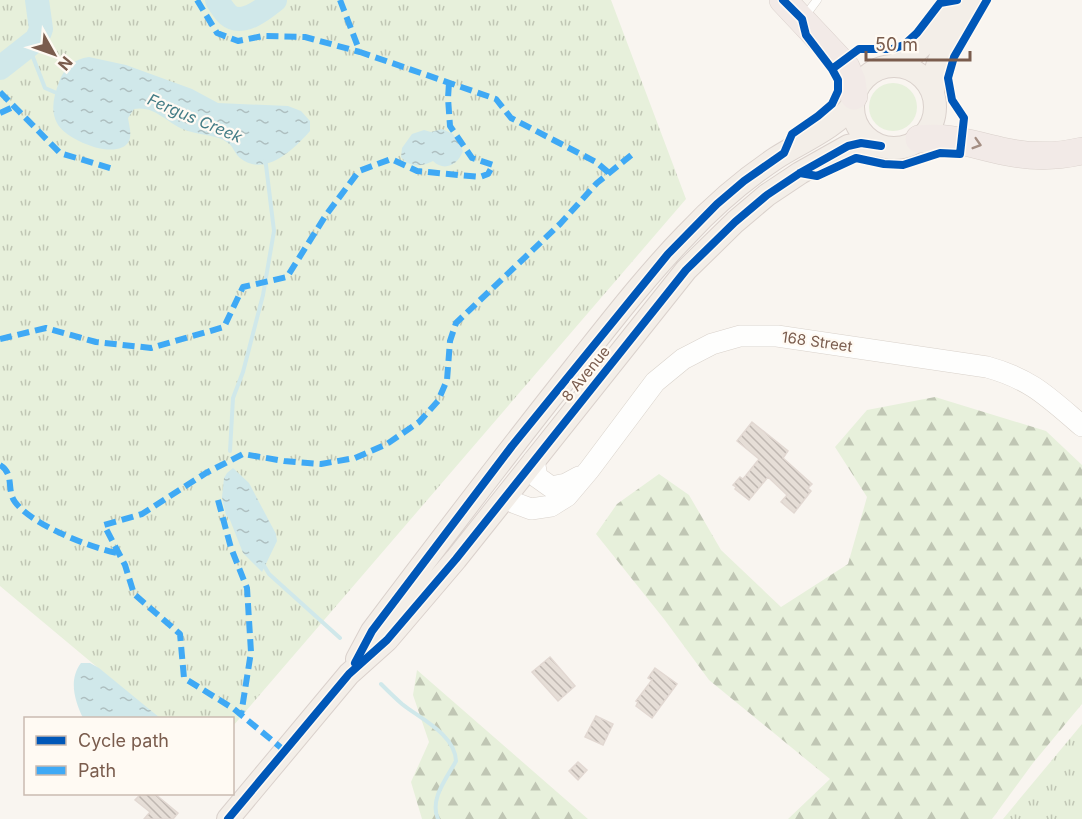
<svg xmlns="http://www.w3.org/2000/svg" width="1082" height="819" font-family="Inter,sans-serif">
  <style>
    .grass { fill: url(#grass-tufts) }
    .forest { fill: url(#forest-firs) }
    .garden { fill: #e7f0db }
    .water { fill: url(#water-ripples) }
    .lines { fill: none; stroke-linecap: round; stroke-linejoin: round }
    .stream { stroke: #d0e8ea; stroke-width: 4 }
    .river { stroke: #d0e8ea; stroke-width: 24 }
    .building { fill: url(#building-back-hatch); stroke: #e2d8d2; stroke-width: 1.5 }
    .service-casing { stroke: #d7d1cb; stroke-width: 9 }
    .secondary-casing { stroke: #d9d2cb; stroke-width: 22 }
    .primary-casing { stroke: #dad1cc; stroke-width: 24 }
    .motorway-casing { stroke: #dad1cc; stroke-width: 28 }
    .service { stroke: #fefefd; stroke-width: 8 }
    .secondary { stroke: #fefefd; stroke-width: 21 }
    .primary { stroke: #f3eee8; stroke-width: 22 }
    .motorway { stroke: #f2eae7; stroke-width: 27 }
    .quiet { stroke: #3fa9f5; stroke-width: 6; stroke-dasharray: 12 6; stroke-linecap: butt }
    .cycleway-casing { stroke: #fffaf3; stroke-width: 11 }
    .cycleway { stroke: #0057b8; stroke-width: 8 }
    .oneway { stroke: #a48e83 }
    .labels { text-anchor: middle; stroke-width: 4.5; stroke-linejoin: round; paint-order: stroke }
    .street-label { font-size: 15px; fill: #7a5c4d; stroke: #fffaf3 }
    .water-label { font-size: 16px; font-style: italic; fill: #437c86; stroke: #fffaf3 }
  </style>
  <defs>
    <pattern id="grass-tufts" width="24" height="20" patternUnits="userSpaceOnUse" patternTransform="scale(1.5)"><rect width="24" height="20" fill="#e7f0db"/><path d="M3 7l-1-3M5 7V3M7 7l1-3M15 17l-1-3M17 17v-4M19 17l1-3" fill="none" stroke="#c0c6b4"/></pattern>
    <pattern id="forest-firs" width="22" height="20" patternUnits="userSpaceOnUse" patternTransform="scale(1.5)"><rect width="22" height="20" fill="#e7f0db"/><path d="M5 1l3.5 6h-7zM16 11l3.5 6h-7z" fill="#c0c6b4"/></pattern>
    <pattern id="water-ripples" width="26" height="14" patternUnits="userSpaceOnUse" patternTransform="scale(1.5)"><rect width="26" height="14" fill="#d0e8ea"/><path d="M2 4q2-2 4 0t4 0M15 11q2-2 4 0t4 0" fill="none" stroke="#aebfc0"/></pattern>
    <pattern id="building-back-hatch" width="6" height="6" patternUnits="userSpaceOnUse" patternTransform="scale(1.5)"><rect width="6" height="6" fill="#e6ded7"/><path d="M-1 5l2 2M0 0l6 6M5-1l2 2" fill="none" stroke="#bfb7b1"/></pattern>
  </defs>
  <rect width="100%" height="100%" fill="#f9f5f0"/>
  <!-- grass -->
  <path class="grass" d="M0 0H611L686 199 233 726 232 718H158L0 586Z
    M1082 724V819H1003Z"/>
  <!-- forest -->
  <path class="forest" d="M935 397 1046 431 1082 465V704L1033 763 992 819H788L830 779 709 680 664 619 596 534 617 504 659 474 689 495 721 550 781 607 848 564 867 497 835 447 867 410Z
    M417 670 588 819H422L411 782 429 742 413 695Z"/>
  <!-- garden -->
  <path class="garden" d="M869 107a24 24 0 1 1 48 0a24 24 0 1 1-48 0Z"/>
  <!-- water -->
  <path class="water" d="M89 57 126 65 192 89 218 103 288 106 301 111 310 121V131C294 149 265 178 240 158 235 154 233 146 228 143 218 135 200 135 188 131 168 125 156 105 134 109L128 118C129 125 132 134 129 141 118 162 65 140 57 123 50 110 54 96 59 82 64 68 74 59 89 57Z
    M442 129 453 134 463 151C458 165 444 172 433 161 422 167 410 168 401 157L402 148 412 134 424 130 431 132Z
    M233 468 249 483 276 534 277 541 262 572 243 553 230 520 226 515 222 497 224 478 227 473Z
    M81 663H90L99 668 160 718H83C75 701 68 680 81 663Z"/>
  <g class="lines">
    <!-- stream -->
    <path class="stream" d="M29 47 45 88 59 94
      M230 451 233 398 243 372 263 295 274 231 266 165 264 161
      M263 564 269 574 340 638
      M381 684C387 690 394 697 402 704 419 718 455 734 456 761 447 778 429 799 438 819"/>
    <!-- river -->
    <path class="river" d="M217 0C220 5 224 11 228 15 242 27 264 9 275 0
      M0 68 37 39 41 29 37 0"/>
  </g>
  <!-- building -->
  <path class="building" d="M752 422 788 451 783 458 812 484 808 488 811 491 794 513 781 502 787 495 768 477 749 500 735 489 736 487 733 485 740 477 743 479 759 459 737 441Z
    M550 657 575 686 558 701 532 672Z
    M655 668 677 684 652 718 636 706 638 702 636 701 652 680 648 678Z
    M596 716 613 724 603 745 585 737Z
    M578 762 587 770 578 780 569 771Z
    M141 794H155L178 813 173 819H144L150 812 135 800Z"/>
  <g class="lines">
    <defs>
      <path id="service" d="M805 16 817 0"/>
      <path id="secondary" d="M534 460 537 477 551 487 566 484 579 477
        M506 497 515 503 531 509 551 506 567 496 589 470 655 382 683 359 712 344 740 336H777L987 367C1031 379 1048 397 1082 426"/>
      <path id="primary" d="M853 107a41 41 0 1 1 82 0a41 41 0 1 1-82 0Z
        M892 66C923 55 938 25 957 0
        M933 92C932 57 958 28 974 0
        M357 659 372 631C439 542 506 454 575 367 610 323 646 276 686 235 713 206 743 180 776 158 799 143 838 127 853 104
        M228 819 349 674 387 640 456 559 686 270 735 222 767 195 800 173 848 146 861 143 881 146"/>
      <path id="motorway" d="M783 0 846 67 852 81 854 96
        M919 139C952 135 975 146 1007 152 1032 157 1057 157 1082 151"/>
    </defs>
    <!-- service casing -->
    <use href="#service" class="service-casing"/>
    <!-- secondary casing -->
    <use href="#secondary" class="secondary-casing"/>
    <!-- primary casing -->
    <use href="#primary" class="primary-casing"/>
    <!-- motorway casing -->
    <use href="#motorway" class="motorway-casing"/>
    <!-- service -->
    <use href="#service" class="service"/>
    <!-- secondary -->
    <use href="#secondary" class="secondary"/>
    <!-- primary -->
    <use href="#primary" class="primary"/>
    <!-- motorway -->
    <use href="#motorway" class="motorway"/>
    <!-- quiet -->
    <path class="quiet" d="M197 0 217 33 238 41 263 36 305 37 360 52
      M340 0 360 52 496 99 511 118 596 162 609 173
      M0 92 60 153 113 169
      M0 113 15 106
      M0 339 46 328 96 342 151 348 224 327 243 287 287 277 326 215 359 171 391 159 417 171 480 177 488 174 493 165 472 158 450 126 448 98 449 83
      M0 465C15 474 6 490 15 502 32 525 89 547 117 553
      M218 500 231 548 247 588 251 652 241 715
      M285 751 234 709 184 678 180 634 134 594 125 565 104 525 142 514 206 473 243 454 284 461 321 464 355 458 387 444 419 422 438 401 447 380 450 341 456 323 560 224 597 183 635 152"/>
    <defs>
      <path id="cycleway" d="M783 0 802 19 806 35 832 69
        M800 173 817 176 856 158 884 164 903 165 940 153 960 154 964 118 952 100 948 78 954 57 987 0
        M355 663 372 631 512 446 668 254 717 204 744 181 784 153 792 134 818 116 832 104 838 91V80L832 69 859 49H892L904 45 917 33 940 3 957 0
        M228 819 349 674 387 640 456 559 686 270 735 222 767 195 800 173 848 146 861 143 881 146"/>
    </defs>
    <!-- cycleway casing -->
    <use href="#cycleway" class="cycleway-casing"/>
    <!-- cycleway -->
    <use href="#cycleway" class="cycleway"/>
  </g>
  <!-- one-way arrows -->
  <defs><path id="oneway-chevron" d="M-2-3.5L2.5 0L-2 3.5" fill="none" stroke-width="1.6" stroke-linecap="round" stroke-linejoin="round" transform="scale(1.5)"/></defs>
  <use class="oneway" href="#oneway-chevron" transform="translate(977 144) rotate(17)"/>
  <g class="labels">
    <!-- street labels -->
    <g class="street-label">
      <text transform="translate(817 342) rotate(8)" y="5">168 Street</text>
      <text transform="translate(586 374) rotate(-51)" y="5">8 Avenue</text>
    </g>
    <!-- water labels -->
    <g class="water-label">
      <text transform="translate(195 118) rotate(23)" y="6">Fergus Creek</text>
    </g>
  </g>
  <!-- legend -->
  <rect x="24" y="717" width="210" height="78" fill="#fffaf3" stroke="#cabbb1" stroke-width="1.5"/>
  <rect x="36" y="736" width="30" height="9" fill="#0057b8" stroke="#cabbb1" stroke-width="1.5"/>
  <text x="78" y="747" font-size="18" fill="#7a5c4d">Cycle path</text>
  <rect x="36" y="766" width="30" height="9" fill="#3fa9f5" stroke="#cabbb1" stroke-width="1.5"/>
  <text x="78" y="777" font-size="18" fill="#7a5c4d">Path</text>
  <!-- north arrow -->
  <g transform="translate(54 54) rotate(130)" stroke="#fffaf3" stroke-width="4.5" paint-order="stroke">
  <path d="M0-4.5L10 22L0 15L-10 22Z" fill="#7a5c4d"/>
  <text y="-9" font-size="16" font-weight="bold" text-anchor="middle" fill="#7a5c4d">N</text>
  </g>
  <!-- scale -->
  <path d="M866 51v9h104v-9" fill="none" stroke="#7a5c4d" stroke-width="3"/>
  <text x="875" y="51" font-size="18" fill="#7a5c4d" stroke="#fffaf3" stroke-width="4.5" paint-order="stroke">50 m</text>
</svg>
